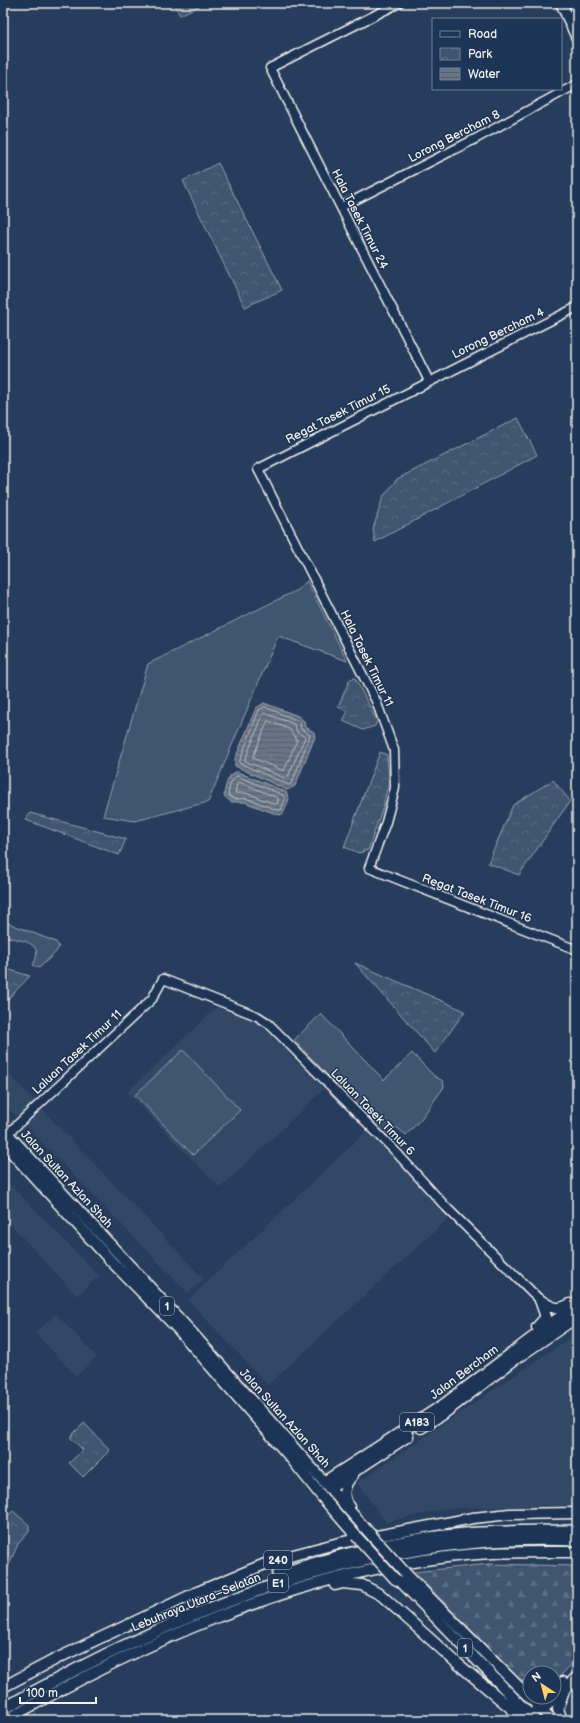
<svg xmlns="http://www.w3.org/2000/svg" width="580" height="1723" font-family="'Balsamiq Sans',sans-serif">
  <style>
    .built { fill: #334966 }
    .green { fill: #40546f; stroke: #9aa2ac }
    .forest { fill: url(#forest-firs); stroke: #9aa2ac }
    .park { fill: url(#park-crowns); stroke: #9aa2ac }
    .water { fill: url(#water-rules); stroke: #9fa7ae }
    .lines { fill: none; stroke-linecap: round; stroke-linejoin: round }
    .shore { stroke: #bcbfc2; stroke-width: 1 }
    .minor-casing { stroke: #f4f1e8; stroke-width: 11 }
    .major-casing { stroke: #f4f1e8; stroke-width: 13 }
    .highway-casing { stroke: #f4f1e8; stroke-width: 14 }
    .minor { stroke: #1d3557; stroke-width: 8 }
    .major { stroke: #1d3557; stroke-width: 10 }
    .highway { stroke: #1d3557; stroke-width: 11 }
    .major-bridge-casing { stroke: #f4f1e8; stroke-width: 13; stroke-linecap: butt }
    .major-bridge { stroke: #1d3557; stroke-width: 10 }
    .labels { text-anchor: middle; stroke-width: 3; stroke-linejoin: round; paint-order: stroke }
    .shield { fill: #1d3557; stroke: #b4b9bc; stroke-width: 1 }
    .shield-label { font-size: 11px; font-weight: bold; fill: #f4f1e8 }
    .street-label { font-size: 12px; fill: #f4f1e8; stroke: #1d3557 }
  </style>
  <defs>
    <pattern id="forest-firs" width="22" height="20" patternUnits="userSpaceOnUse"><rect width="22" height="20" fill="#40546f"/><path d="M5 1l3.5 6h-7zM16 11l3.5 6h-7z" fill="#5c6d84"/></pattern>
    <pattern id="park-crowns" width="20" height="18" patternUnits="userSpaceOnUse"><rect width="20" height="18" fill="#40546f"/><path d="M2 6a3 3 0 1 1 6 0M12 15a3 3 0 1 1 6 0" fill="none" stroke="#5c6d84"/></pattern>
    <pattern id="water-rules" width="6" height="5" patternUnits="userSpaceOnUse"><rect width="6" height="5" fill="#677588"/><path d="M0 2.5h6" fill="none" stroke="#585e67"/></pattern>
  </defs>
  <rect width="100%" height="100%" fill="#263d5d"/>
  <filter id="ink" filterUnits="userSpaceOnUse"><feTurbulence type="fractalNoise" baseFrequency=".025" numOctaves="2"/><feDisplacementMap in="SourceGraphic" scale="8" xChannelSelector="R" yChannelSelector="G"/><feConvolveMatrix kernelMatrix="1 2 1 2 8 2 1 2 1" color-interpolation-filters="sRGB"/></filter>
  <g filter="url(#ink)">
    <!-- built -->
    <path class="built" d="M217 1007 258 1022 324 1089 220 1188 127 1092Z
      M3 1068 204 1279 188 1293 3 1102Z
      M372 1126 452 1215 268 1385 188 1300Z
      M3 1177 99 1276 77 1296 3 1216Z
      M56 1314 97 1357 76 1376 35 1333Z
      M577 1333V1506L448 1508 386 1522 357 1483Z"/>
    <!-- green -->
    <path class="green" d="M307 581 347 661 278 636 208 802 135 821 103 816 148 664 297 590Z
      M3 921 56 942 59 947 56 952 39 968 33 965C46 941 21 941 3 936Z
      M321 1014 384 1080 412 1053 434 1076 443 1081 444 1087 421 1119 406 1135 396 1127 386 1137 294 1040Z
      M183 1050 240 1110 193 1155 135 1095Z"/>
    <!-- forest -->
    <path class="forest" d="M489 1564 577 1566V1659L554 1682V1673H530V1685L517 1677 414 1572Z"/>
    <!-- park -->
    <path class="park" d="M173 3H205L180 15Z
      M218 163 282 290 245 307 183 181Z
      M518 418 537 455 375 542 373 529 383 497 397 479Z
      M355 678 377 721 375 726 363 730 343 721 348 711 338 707 350 679Z
      M380 752 387 755 389 780 383 807 368 850 359 853 344 847Z
      M553 780 570 801 519 875 488 863 513 805Z
      M30 813 126 839 119 855 26 820Z
      M355 963 465 1011 435 1053Z
      M3 968 30 976 3 1004Z
      M84 1423 110 1450 83 1477 69 1463 83 1450 70 1437Z
      M13 1511 29 1525V1532L18 1544 3 1579V1520Z"/>
    <!-- water -->
    <path class="water" d="M264 703 298 716 305 722 304 726 314 732 315 737 295 786 287 790 235 766V759L256 708Z
      M234 772H238L286 792 289 799 284 812 281 815 276 814 244 802H231L224 796C225 787 227 778 234 772Z"/>
    <g class="lines">
      <!-- shore -->
      <path class="shore" d="M265 707 296 720 300 723 301 729 310 735 292 783 289 785 239 763 259 710Z
        M264 713 294 724 297 732 305 737 287 779 245 761Z
        M268 721 289 729 297 740 284 771 253 758Z
        M237 776 283 795 285 799 281 810H277L246 798 235 799 229 796C227 791 231 779 237 776Z
        M239 782 278 798V803L275 804 246 793H235L237 784Z"/>
      <defs>
        <path id="minor" d="M399 3 270 68 429 381
          M341 207 477 138 577 84
          M577 307 258 469 376 701 394 750 395 788 386 822 369 868 577 950
          M3 1138 152 999 163 979 257 1016 268 1023 396 1152 445 1206 540 1300"/>
        <path id="major" d="M561 3 577 38
          M3 1129 194 1335 364 1527
          M3 1143 111 1261 177 1328 290 1457 323 1498 356 1536
          M540 1300C551 1307 558 1312 570 1304
          M537 1327 546 1317 540 1300
          M421 1428 447 1411 514 1360 577 1317
          M324 1482 443 1405 577 1304
          M329 1488 408 1436
          M349 1507C341 1495 344 1484 353 1475
          M409 1577 552 1720
          M401 1582 535 1720
          M335 1585 343 1583 362 1585 381 1595 457 1663 525 1720
          M3 1687 58 1658 195 1593 265 1564 297 1554 339 1543 473 1518 510 1514 577 1513
          M554 1688 563 1682
          M536 1710H542L577 1677
          M6 1720C141 1643 290 1576 447 1557 489 1551 534 1552 577 1552
          M562 1720 558 1709 564 1691"/>
        <path id="highway" d="M278 1575C337 1555 402 1539 465 1534 502 1531 540 1531 577 1531
          M3 1709C178 1610 372 1530 577 1540"/>
      </defs>
      <!-- minor casing -->
      <use href="#minor" class="minor-casing"/>
      <!-- major casing -->
      <use href="#major" class="major-casing"/>
      <!-- highway casing -->
      <use href="#highway" class="highway-casing"/>
      <!-- minor -->
      <use href="#minor" class="minor"/>
      <!-- major -->
      <use href="#major" class="major"/>
      <!-- highway -->
      <use href="#highway" class="highway"/>
      <defs>
        <path id="major-bridge" d="M364 1527 409 1577
          M356 1536 395 1579 401 1582"/>
      </defs>
      <!-- major-bridge casing -->
      <use href="#major-bridge" class="major-bridge-casing"/>
      <!-- major-bridge -->
      <use href="#major-bridge" class="major-bridge"/>
    </g>
  </g>
  <g class="labels">
    <!-- shield labels -->
    <g class="shield">
      <rect x="160" y="1297" width="14" height="18" rx="3"/>
      <rect x="400" y="1413" width="34" height="18" rx="3"/>
      <rect x="264" y="1551" width="28" height="18" rx="3"/>
      <rect x="268" y="1574" width="20" height="18" rx="3"/>
      <rect x="458" y="1639" width="14" height="18" rx="3"/>
    </g>
    <g class="shield-label">
      <text x="167" y="1310">1</text>
      <text x="417" y="1426">A183</text>
      <text x="278" y="1564">240</text>
      <text x="278" y="1587">E1</text>
      <text x="465" y="1652">1</text>
    </g>
    <!-- street labels -->
    <g class="street-label">
      <text transform="translate(454 136) rotate(-27)" y="4">Lorong Bercham 8</text>
      <text transform="translate(360 219) rotate(63)" y="4">Hala Tasek Timur 24</text>
      <text transform="translate(498 333) rotate(-26)" y="4">Lorong Bercham 4</text>
      <text transform="translate(338 414) rotate(-27)" y="4">Regat Tasek Timur 15</text>
      <text transform="translate(367 658) rotate(64)" y="4">Hala Tasek Timur 11</text>
      <text transform="translate(477 898) rotate(21)" y="4">Regat Tasek Timur 16</text>
      <text transform="translate(77 1052) rotate(-43)" y="4">Laluan Tasek Timur 11</text>
      <text transform="translate(373 1112) rotate(46)" y="4">Laluan Tasek Timur 6</text>
      <text transform="translate(67 1179) rotate(47)" y="4">Jalan Sultan Azlan Shah</text>
      <text transform="translate(464 1372) rotate(-37)" y="4">Jalan Bercham</text>
      <text transform="translate(285 1418) rotate(48)" y="4">Jalan Sultan Azlan Shah</text>
      <text transform="translate(196 1602) rotate(-22)" y="4">Lebuhraya Utara–Selatan</text>
    </g>
  </g>
  <!-- margin -->
  <rect width="580" height="1723" fill="none" stroke="#1d3557" stroke-width="16"/>
  <rect x="8" y="8" width="564" height="1707" fill="none" stroke="#f4f1e8" stroke-width="1.5" filter="url(#ink)"/>
  <!-- legend -->
  <rect x="432" y="18" width="130" height="72" fill="#1d3557" stroke="#738091"/>
  <rect x="440" y="31" width="20" height="6" fill="#1d3557" stroke="#738091"/>
  <text x="468" y="38" font-size="12" fill="#f4f1e8">Road</text>
  <rect x="440" y="48" width="20" height="12" fill="url(#park-crowns)" stroke="#738091"/>
  <text x="468" y="58" font-size="12" fill="#f4f1e8">Park</text>
  <rect x="440" y="68" width="20" height="12" fill="url(#water-rules)" stroke="#738091"/>
  <text x="468" y="78" font-size="12" fill="#f4f1e8">Water</text>
  <!-- north arrow -->
  <g transform="translate(542 1685) rotate(324)"><circle r="19" fill="#1d3557" stroke="#738091"/>
  <path d="M0-3L7 15L0 10L-7 15Z" fill="#ffd166"/>
  <text y="-6" font-size="11" font-weight="bold" text-anchor="middle" fill="#f4f1e8">N</text>
  </g>
  <!-- scale -->
  <path d="M20 1697v6h76v-6" fill="none" stroke="#f4f1e8" stroke-width="2"/>
  <text x="26" y="1697" font-size="12" fill="#f4f1e8" stroke="#1d3557" stroke-width="3" paint-order="stroke">100 m</text>
</svg>
